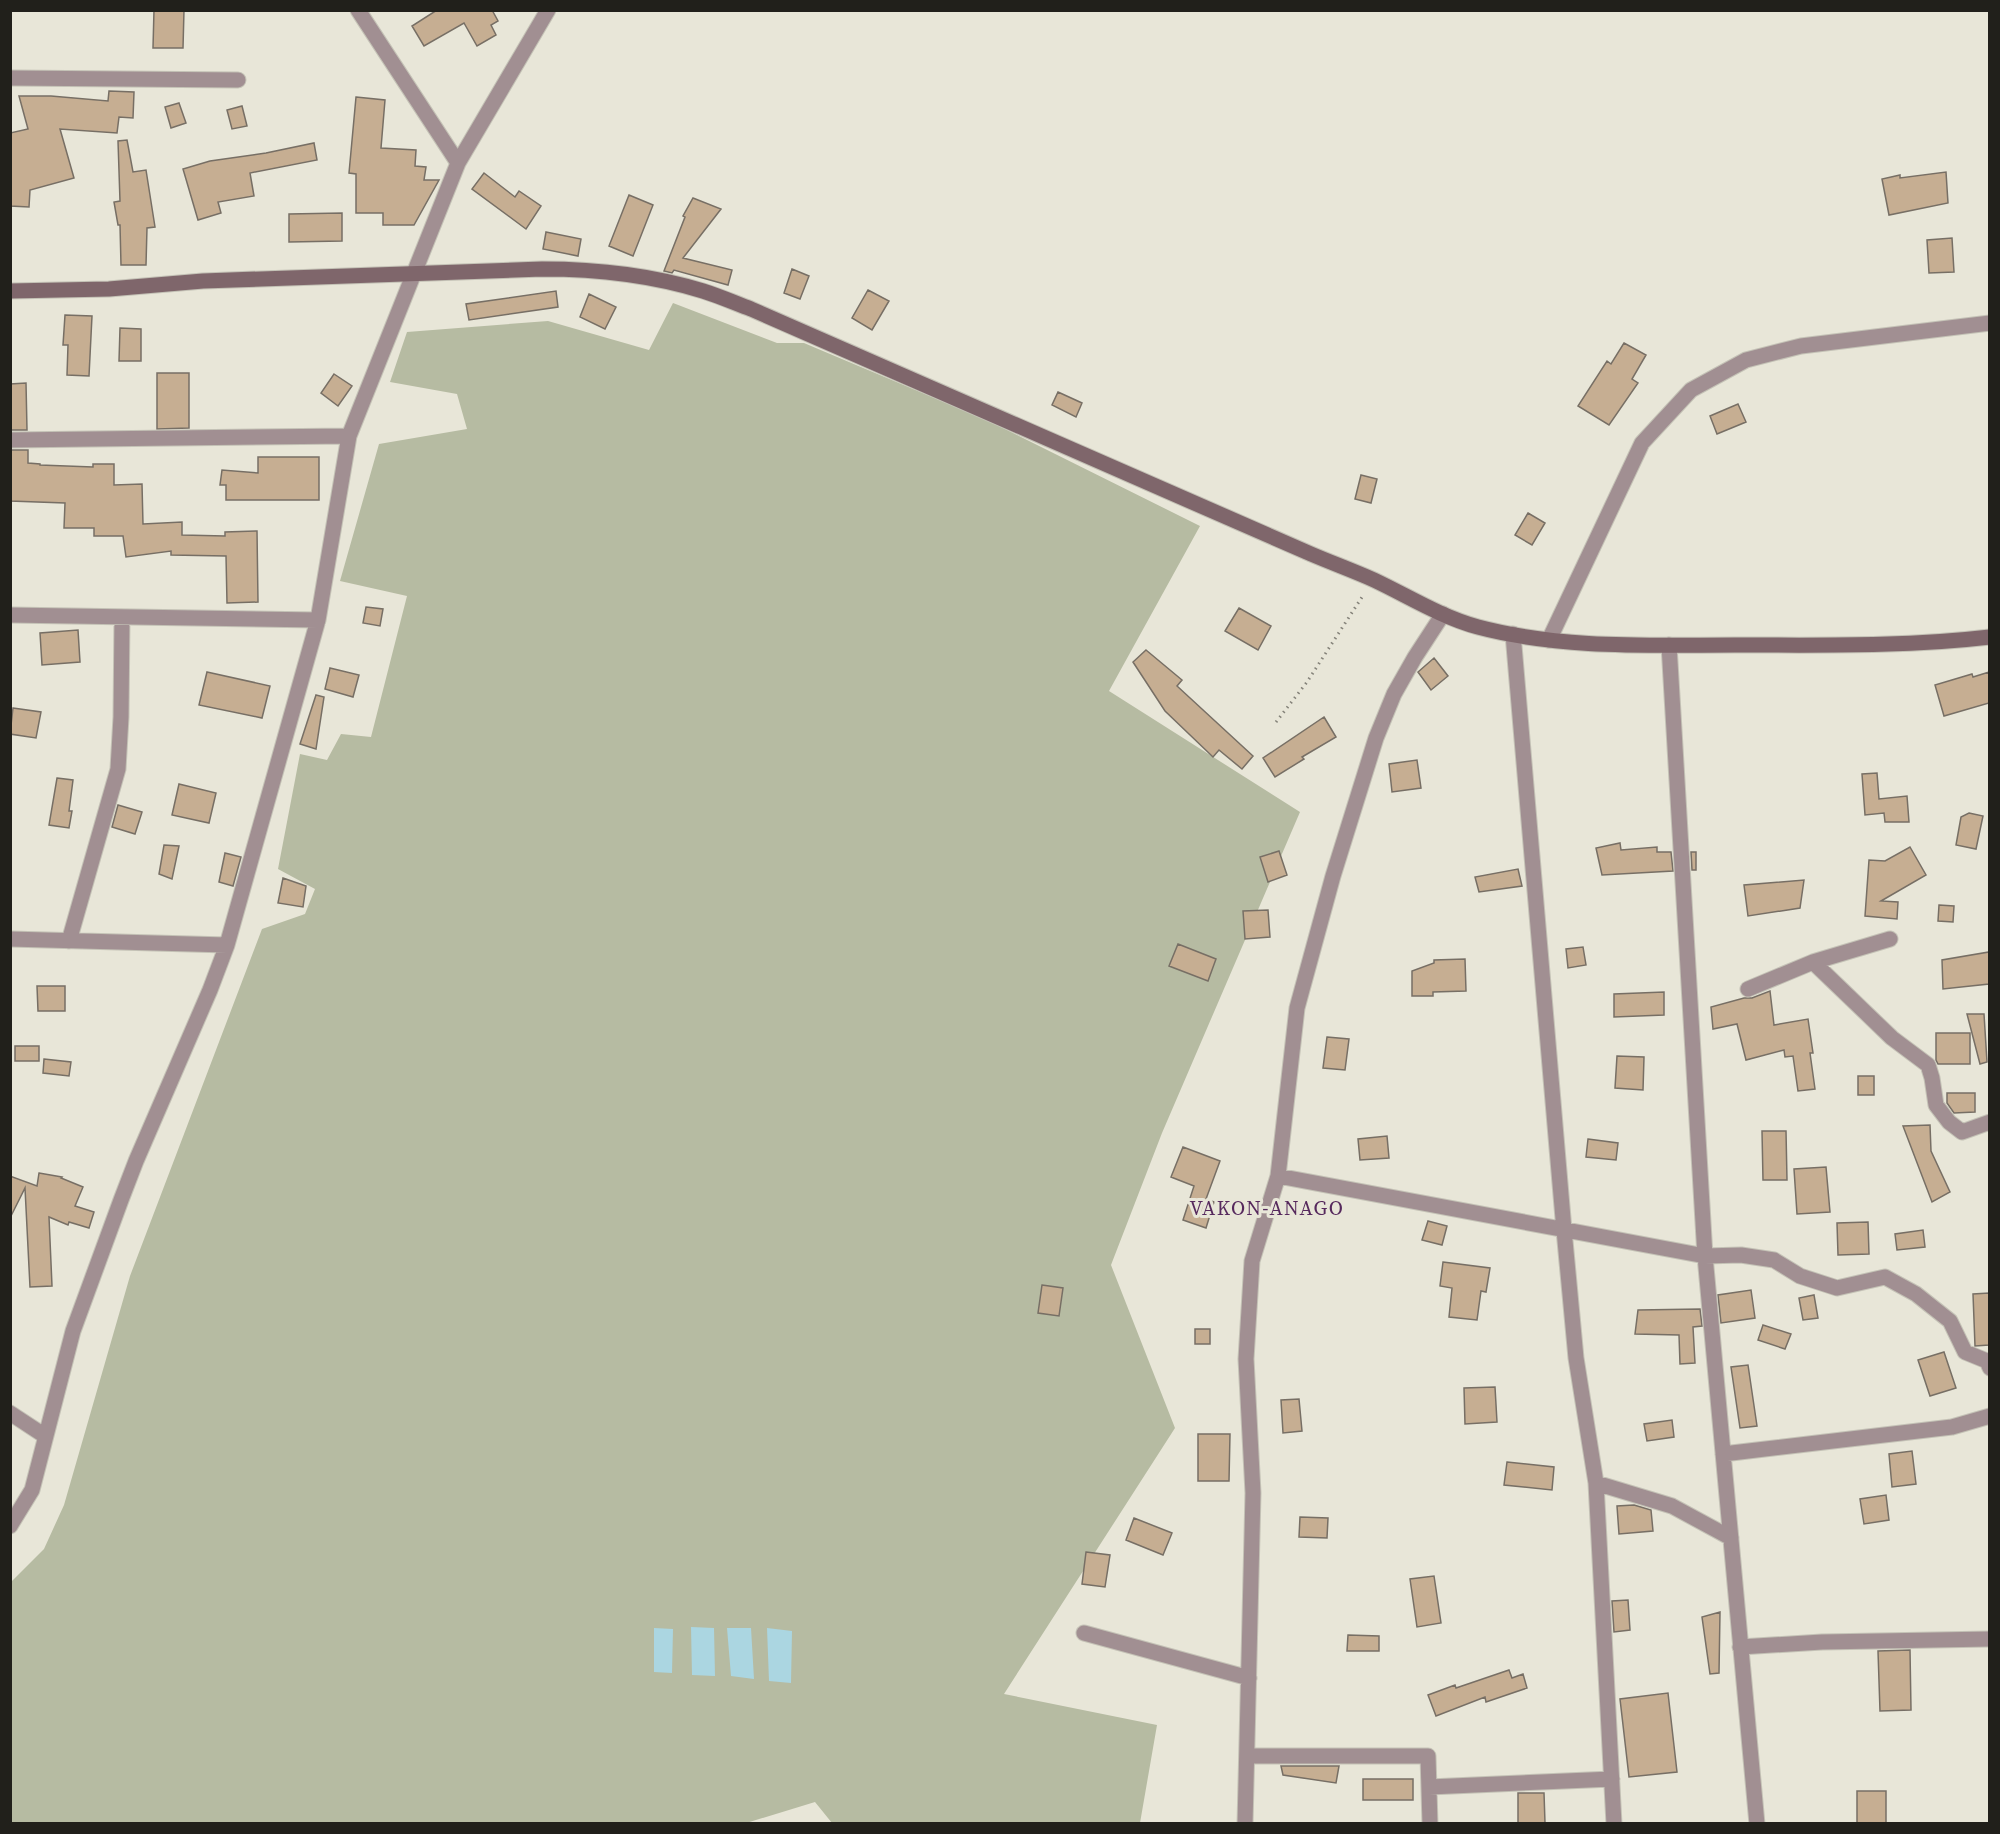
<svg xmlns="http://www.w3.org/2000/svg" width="2000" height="1834" font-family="'Source Serif 4',serif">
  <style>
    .green { fill: #b6bba2 }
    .water { fill: #abd6e1 }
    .building { fill: #c6ae92; stroke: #776f65; stroke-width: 1.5 }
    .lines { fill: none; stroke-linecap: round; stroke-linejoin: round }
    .street-casing { stroke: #c4c2b6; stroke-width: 17 }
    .secondary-casing { stroke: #c4c2b6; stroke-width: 17 }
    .path { stroke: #848279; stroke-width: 3; stroke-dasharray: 1.5 4.5; stroke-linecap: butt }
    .street { stroke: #a18f92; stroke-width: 15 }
    .secondary { stroke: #7f666b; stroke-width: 15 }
    .labels { text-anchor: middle; stroke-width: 6; stroke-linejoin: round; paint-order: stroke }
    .quarter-label { font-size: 20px; letter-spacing: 1.5px; fill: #56295d; stroke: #e8e6d8 }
  </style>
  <rect width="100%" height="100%" fill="#e8e6d8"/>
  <!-- green -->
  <path class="green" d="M673 303 777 343H804L989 421 1200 526 1109 691 1300 812 1162 1133 1111 1265 1175 1428 1004 1694 1157 1725 1140 1823H832L815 1802 743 1824H11V1582L44 1549 64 1505 130 1276 262 929 305 914 315 889 278 869 300 754 327 760 341 734 371 737 407 596 340 581 379 444 467 429 457 394 390 382 407 332 548 321 649 350Z"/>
  <!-- water -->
  <path class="water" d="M691 1627 714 1628 715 1676 692 1675Z
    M654 1628 673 1629 672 1673 654 1672Z
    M727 1628H751L754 1679 731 1676Z
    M767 1628 792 1631 791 1683 769 1681Z"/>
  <!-- building -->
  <path class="building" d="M154 10H184L183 48H153Z
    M437 10H492L498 21 491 25 496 35 477 46 464 23 424 46 412 26Z
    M109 91 134 92 133 118 119 117 117 133 60 129 74 178 30 190 29 207 10 206V133L28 129 19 96H51L108 101Z
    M356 97 385 100 381 148 416 150 415 166 426 167 424 180H439L414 225H383V213H356V174L349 173Z
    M179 103 186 123 171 128 165 107Z
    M242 106 247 126 232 129 227 110Z
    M127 140 133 172 146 170 155 227 147 228 146 265H121L120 225H118L114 202 120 201 118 141Z
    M314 143 317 160 250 173 254 196 218 202 221 213 198 220 183 169 210 161 266 153Z
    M1946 172 1948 203 1889 215 1882 179 1900 175V178Z
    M484 173 515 197 519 191 541 206 526 229 472 189Z
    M629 195 653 205 633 256 609 246Z
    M693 198 721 209 683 258 732 270 728 285 674 270 672 273 664 271 685 217 683 216Z
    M342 213V241L289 242V214Z
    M546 232 581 239 578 256 543 249Z
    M1952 238 1954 272 1929 273 1927 240Z
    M792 269 809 276 800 299 784 293Z
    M868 290 889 301 872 330 852 318Z
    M556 291 558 307 469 320 466 304Z
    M589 294 616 307 605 329 580 317Z
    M65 315 92 316 89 376 67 375 68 345H63Z
    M120 328 141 329V361H119Z
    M1624 343 1646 355 1632 379 1638 383 1609 425 1578 406 1607 361 1611 364Z
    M157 373H189V428L157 429Z
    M334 374 352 386 338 406 321 393Z
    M26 383 27 430H10V384Z
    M1058 392 1082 403 1076 417 1052 405Z
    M1738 404 1746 422 1717 434 1710 416Z
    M10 450H28V463L40 464V465L93 467V464H114V485L142 484 143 524 182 522V535L225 536V532L257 531 258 602 227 603 226 556 171 555V551L126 557 123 536H94V528H64L65 503 10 501Z
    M258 457H319V500H226V485H220L222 470 258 473Z
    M1361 475 1377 479 1371 503 1355 499Z
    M1528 513 1545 523 1532 545 1515 535Z
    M366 607 383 609 380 626 363 623Z
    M1239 608 1271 626 1258 650 1225 631Z
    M78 630 80 662 42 665 40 633Z
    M1146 650 1182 680 1177 686 1253 756 1242 769 1219 750 1213 757 1165 711 1133 662Z
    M1434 658 1448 676 1431 690 1418 672Z
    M330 668 359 675 353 697 325 689Z
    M207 672 270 686 262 718 199 705Z
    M1989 672V703L1944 716 1935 685 1972 674 1973 677Z
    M316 695 324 697 316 749 300 744Z
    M13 708 41 712 36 738 10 734Z
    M1324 717 1336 737 1302 757 1304 759 1275 777 1263 758Z
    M1417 760 1421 788 1392 792 1389 764Z
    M1877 773 1879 799 1907 796 1909 822H1885L1884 813 1865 815 1862 774Z
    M57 778 73 780 69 811H72L69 828 49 825Z
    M179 784 216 793 209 823 172 815Z
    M118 805 142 812 135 834 112 827Z
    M1969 813 1983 816 1976 849 1956 845 1961 817Z
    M1620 843 1621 850 1657 847V852H1671L1673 871 1602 875 1596 848Z
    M164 845 179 846 172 879 159 874Z
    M1910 847 1926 875 1881 901 1898 902 1897 919 1865 916 1869 860 1885 861Z
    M1279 851 1287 875 1268 882 1260 857Z
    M1691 852H1696V870H1692Z
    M225 853 241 857 233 886 219 882Z
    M1518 869 1522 886 1479 892 1475 877Z
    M283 878 306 886 303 907 278 903Z
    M1804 880 1800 908 1748 916 1744 885Z
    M1939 905 1954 906 1953 922 1938 921Z
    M1268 910 1270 937 1245 939 1243 911Z
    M1178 944 1216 959 1208 981 1169 966Z
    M1583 947 1586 965 1568 968 1566 949Z
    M1989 952V984L1943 989 1942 960Z
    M1465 959 1466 991 1433 992V996H1412V971L1434 963V960Z
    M37 986H65V1011H38Z
    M1770 991 1774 1025 1808 1019 1813 1053H1810L1815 1089 1798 1091 1793 1056 1785 1057 1784 1050 1746 1060 1737 1024 1713 1029 1711 1007 1744 998H1752Z
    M1664 992V1015L1614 1017V994Z
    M1967 1014H1984L1987 1062 1980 1064Z
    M1936 1033H1970V1064H1938L1936 1060Z
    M1327 1037 1349 1039 1345 1070 1323 1068Z
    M15 1046H39V1061H15Z
    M1617 1056 1644 1057 1643 1090 1615 1088Z
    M44 1059 71 1062 69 1076 43 1073Z
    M1858 1076H1874V1095H1858Z
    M1947 1093H1975V1112L1954 1113 1947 1103Z
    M1930 1125 1931 1151 1950 1192 1932 1202 1903 1126Z
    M1762 1131H1786L1787 1180H1763Z
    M1387 1136 1389 1158 1360 1160 1358 1139Z
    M1588 1139 1618 1143 1616 1160 1586 1157Z
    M1183 1147 1220 1161 1206 1199 1214 1202 1206 1228 1183 1220 1194 1186 1171 1177Z
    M1826 1167 1830 1212 1797 1214 1794 1169Z
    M39 1173 62 1177 61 1178 83 1187 75 1206 94 1212 89 1228 69 1222 68 1225 49 1217 52 1286 30 1287 25 1188 10 1218V1176L37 1186Z
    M1428 1221 1447 1226 1442 1245 1422 1240Z
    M1868 1222 1869 1254 1838 1255 1837 1223Z
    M1923 1230 1925 1247 1897 1250 1895 1234Z
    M1443 1262 1490 1268 1486 1292 1481 1291 1477 1320 1449 1317 1452 1288 1440 1286Z
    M1042 1285 1063 1288 1059 1316 1038 1313Z
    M1751 1290 1755 1318 1721 1323 1718 1295Z
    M1989 1293V1345L1975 1346 1973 1294Z
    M1814 1295 1818 1318 1803 1320 1799 1298Z
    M1700 1309 1702 1326 1693 1327 1695 1363 1680 1364 1679 1335 1635 1334 1638 1310Z
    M1763 1325 1791 1334 1785 1349 1758 1340Z
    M1195 1329H1210V1344H1195Z
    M1944 1352 1956 1388 1930 1396 1918 1360Z
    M1748 1365 1757 1426 1740 1428 1731 1367Z
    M1495 1387 1497 1422 1465 1424 1464 1388Z
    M1299 1399 1302 1431 1283 1433 1281 1400Z
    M1672 1420 1674 1437 1647 1441 1644 1424Z
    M1198 1434H1230L1229 1481H1198Z
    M1912 1451 1916 1484 1892 1487 1889 1454Z
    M1507 1462 1554 1467 1552 1490 1504 1485Z
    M1886 1495 1889 1520 1864 1524 1860 1499Z
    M1634 1505 1651 1510 1653 1531 1619 1534 1617 1506Z
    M1300 1517 1328 1518 1327 1538 1299 1537Z
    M1134 1518 1172 1533 1163 1555 1126 1540Z
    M1086 1552 1110 1555 1105 1587 1082 1584Z
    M1434 1576 1441 1623 1417 1627 1410 1579Z
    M1628 1600 1630 1630 1614 1632 1612 1601Z
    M1720 1612 1719 1673 1710 1674 1702 1617Z
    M1348 1635 1379 1636V1651H1347Z
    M1910 1650 1911 1710 1880 1711 1878 1651Z
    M1509 1670 1512 1678 1523 1674 1527 1688 1486 1702 1485 1697 1436 1716 1428 1695 1455 1685 1456 1688Z
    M1668 1693 1677 1772 1629 1777 1620 1699Z
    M1281 1766H1339L1336 1783 1283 1775Z
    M1363 1779H1413V1800H1363Z
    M1857 1791H1886V1824H1857Z
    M1518 1793H1544L1545 1823 1518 1824Z"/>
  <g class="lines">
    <defs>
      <path id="street" d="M358 10 458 163
        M10 78 238 80
        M10 440 349 436
        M10 615 318 620
        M1513 634 1564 1230 1576 1358 1596 1483 1614 1824
        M1549 640 1642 443 1691 390 1746 360 1801 346 1990 323
        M1669 645 1705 1256 1757 1824
        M10 939 227 945
        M69 941 118 769 121 717 122 617
        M1813 962 1892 1038 1928 1065 1932 1078 1936 1105 1949 1122 1962 1132 1990 1122
        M1748 989 1813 962 1890 939
        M1278 1176 1705 1256 1741 1255 1774 1260 1800 1276 1837 1288 1885 1277 1916 1294 1950 1321 1965 1352 1987 1361 1990 1368
        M10 1413 45 1436
        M1723 1454 1952 1427 1990 1416
        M1596 1483 1672 1506 1731 1538
        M10 1526 32 1490 73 1331 121 1200 136 1161 210 990 227 945 318 620 349 436 458 163 548 10
        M1084 1633 1249 1678
        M1740 1647 1822 1642 1990 1639
        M1248 1756H1428L1430 1824
        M1429 1787 1612 1779
        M1245 1824 1253 1493 1246 1359 1252 1261 1278 1176 1297 1008 1333 876 1376 738 1394 694 1415 657 1443 614"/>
      <path id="secondary" d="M10 291 109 289 203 281 542 269C596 269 651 275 703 291 719 296 735 303 751 309L1311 554C1332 563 1354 571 1374 580 1408 596 1441 617 1478 627 1561 649 1650 645 1735 645 1820 645 1905 647 1990 637"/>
    </defs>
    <!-- street casing -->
    <use href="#street" class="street-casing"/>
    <!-- secondary casing -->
    <use href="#secondary" class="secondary-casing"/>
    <!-- path -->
    <path class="path" d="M1276 722 1307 682 1364 594"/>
    <!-- street -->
    <use href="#street" class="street"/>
    <!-- secondary -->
    <use href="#secondary" class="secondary"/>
  </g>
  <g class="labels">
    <!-- quarter labels -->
    <g class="quarter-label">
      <text x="1267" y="1215">VAKON-ANAGO</text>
    </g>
  </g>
  <!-- border -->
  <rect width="2000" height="1834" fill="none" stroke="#21201b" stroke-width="24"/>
</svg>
